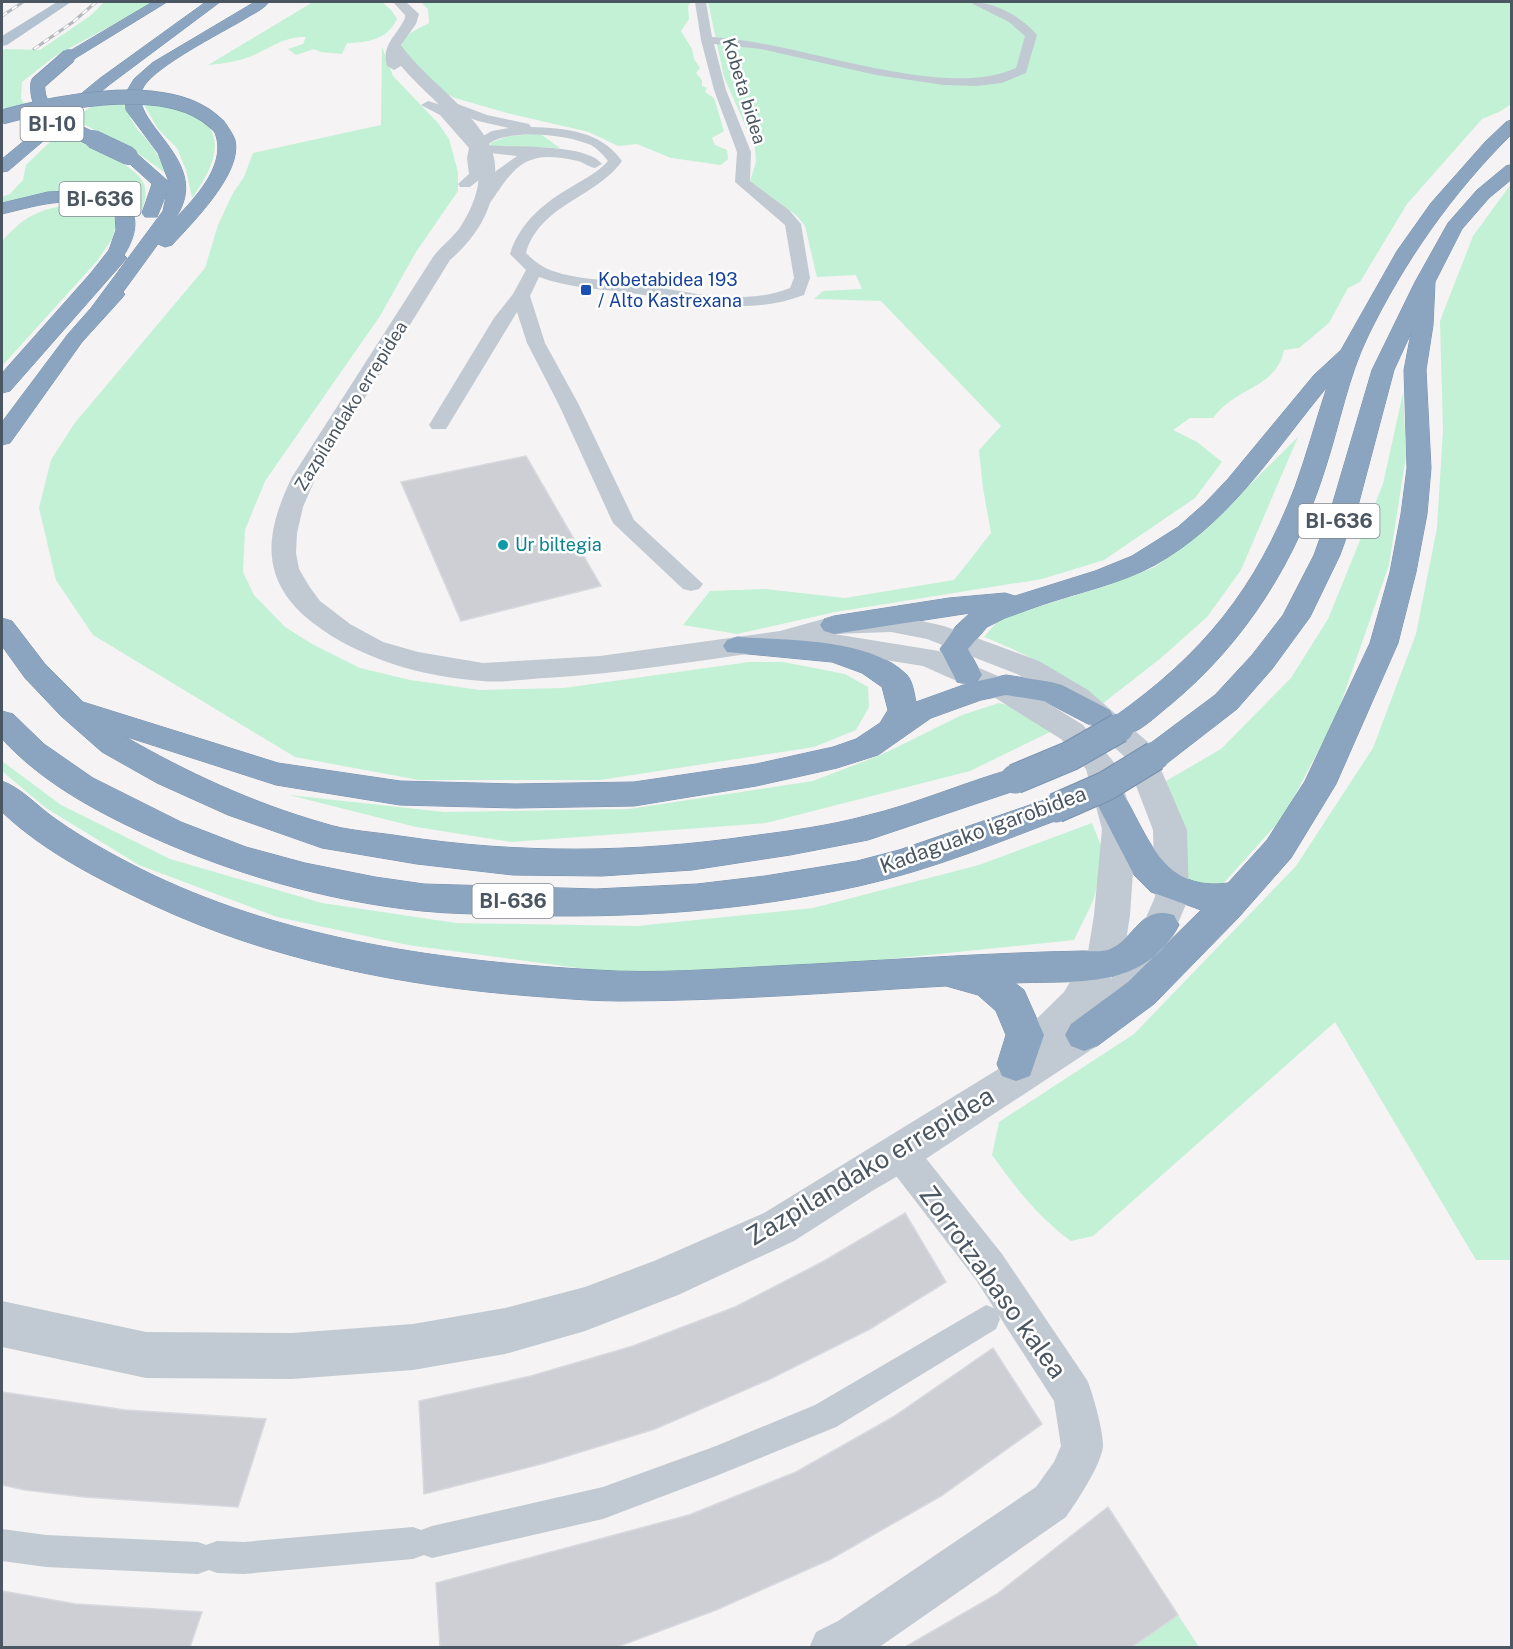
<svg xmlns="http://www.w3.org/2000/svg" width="1513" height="1649" font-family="'Public Sans',sans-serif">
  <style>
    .green { fill: #c3f1d5 }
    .building { fill: #cdcfd5; stroke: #d7d9de; stroke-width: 1.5 }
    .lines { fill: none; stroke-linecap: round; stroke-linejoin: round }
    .motorway-casing { stroke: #7690ad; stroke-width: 1 }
    .pedestrian { fill: #c1cad2; fill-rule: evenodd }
    .minor { fill: #c1cad2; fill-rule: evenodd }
    .tertiary { fill: #c1cad2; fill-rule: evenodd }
    .primary { fill: #b3c2d1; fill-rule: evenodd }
    .motorway { fill: #8ba5c1; fill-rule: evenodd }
    .rail-casing { stroke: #b5b8bd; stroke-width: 3 }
    .rail { stroke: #fff; stroke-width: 2; stroke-dasharray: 6; stroke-linecap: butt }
    .motorway-bridge-far2-casing { stroke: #7690ad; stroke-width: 15; stroke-linecap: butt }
    .motorway-bridge-far1-casing { stroke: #7690ad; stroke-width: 19; stroke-linecap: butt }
    .motorway-bridge-casing { stroke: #7690ad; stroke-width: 31; stroke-linecap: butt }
    .motorway-bridge-far2 { stroke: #8ba5c1; stroke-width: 14 }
    .motorway-bridge-far1 { stroke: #8ba5c1; stroke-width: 18 }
    .motorway-bridge { stroke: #8ba5c1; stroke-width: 29 }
    .transit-dot { fill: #1a4fb4; stroke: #fff; stroke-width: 2 }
    .culture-dot { fill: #0f9aa8; stroke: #fff; stroke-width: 2 }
    .labels { text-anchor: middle; stroke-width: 5; stroke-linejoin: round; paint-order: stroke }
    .far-street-label { font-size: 18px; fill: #4a5661; stroke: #fff }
    .far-transit-label { font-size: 18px; fill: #164399; stroke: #fff; text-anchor: start }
    .far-culture-label { font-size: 18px; fill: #0d838f; stroke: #fff; text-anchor: start }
    .shield { fill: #fff; stroke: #808990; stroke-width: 1.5 }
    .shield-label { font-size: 20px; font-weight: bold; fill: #4a5661 }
    .street-label { font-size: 21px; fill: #4a5661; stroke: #fff }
    .near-street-label { font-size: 26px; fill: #4a5661; stroke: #fff }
  </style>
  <rect width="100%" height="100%" fill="#f5f3f3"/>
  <!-- green -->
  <path class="green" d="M104 2H155L55 56 22 82 21 98 25 106 2 112V51L5 49 40 50 90 16Z
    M313 2H382L392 11 397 19C388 39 367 43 347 43L342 54 321 52 314 49 296 55 288 49 303 44 306 37C283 36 270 49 249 57 236 62 221 64 208 65Z
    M421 2H691L688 6 689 19 681 31 692 49 694 59 700 68 696 73 702 80V86L707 88 705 92 714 98 724 131 712 138 715 145 727 150 728 159 721 165 671 158 637 144 618 146 589 132 507 113 455 98 439 90 402 52C399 36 416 30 429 23L428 9Z
    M708 2H1511V104L1501 111 1482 119 1407 204 1360 282 1348 288 1329 323 1299 348 1284 350C1276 389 1236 386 1213 418H1190L1173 430 1197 442 1222 462 1195 498 1104 560 1042 579 835 612 737 634 683 625 710 591 765 589 845 598 954 580 991 533 983 488 979 450 1001 426 881 301 814 299 823 291 862 289 856 275 817 277 805 226 797 216 750 181 756 162 755 148 724 77Z
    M382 47 393 76 438 123 449 139 458 172V191L416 252 380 316 265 481 245 530 243 572 254 595 285 627 312 644 360 668 410 680 480 690 564 688 749 662H783L845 674 868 687 869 707 856 730 814 747 600 780H419L295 757 93 635 56 580 39 508 51 460 74 424 205 268 218 225 233 193 244 177 253 153 381 125Z
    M96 103H128C127 124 143 133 154 149 159 157 163 167 168 175L139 154 74 119Z
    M143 103C155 105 168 106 180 109 233 125 216 165 192 198L186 170 177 148 158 129Z
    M59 133C81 144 135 162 144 184 148 195 143 207 140 217 118 175 37 194 2 204V197L10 194 23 180 26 165Z
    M535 134 542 135 560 148 491 146 490 143 509 136Z
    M1511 184V1260H1476L1335 1022 1093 1236 1071 1241C1039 1218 1015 1187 992 1155L999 1122 1134 1034 1296 866 1373 748 1416 634 1437 528 1443 430 1440 321 1473 236Z
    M72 205 109 211 117 222 112 239 97 261 2 366V241C24 217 39 208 72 205Z
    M1403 393 1406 456 1389 565 1336 717 1284 816 1222 885 1184 883 1182 840 1166 781 1221 749 1291 678 1328 619 1383 484Z
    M1298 437 1241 570 1207 617 1161 658 1102 704C1064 673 1029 655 984 637L996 623 1012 615 1105 586 1155 567 1208 526Z
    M999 703 1013 707 1050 732 970 771 766 823 511 842 416 827 289 795 444 812 629 809 813 781 883 754 962 715Z
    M2 761 61 805 170 859 322 903 456 923 637 926 813 908 979 865 1092 823 1105 856 1093 901 1074 940 821 966 615 973 408 945 277 917 139 865 46 808 2 771Z
    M1178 1615 1199 1647H1132Z"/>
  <!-- building -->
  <path class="building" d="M526 456 601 586 461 621 401 482Z
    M905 1213 946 1282 870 1329 768 1380 655 1429 545 1463 424 1494 419 1401 531 1376 633 1346 735 1307 824 1261Z
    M993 1348 1042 1424 941 1496 831 1559 716 1610 617 1647H440L436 1583 689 1515 796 1472 893 1417Z
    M2 1392 125 1410 266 1419 238 1507 84 1497 25 1490 2 1485Z
    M1108 1507 1178 1615 1132 1647H905L997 1594Z
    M2 1591 76 1604 202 1612 190 1647H2Z"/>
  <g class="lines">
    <defs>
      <path id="motorway" d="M153 2H167L74 59H64L62 56Z
        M206 2H220L109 85 8 171 2 172V159L99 79Z
        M255 2H269C263 10 252 14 243 20 219 34 158 65 144 86 122 122 218 160 174 220 196 197 232 160 212 127L220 122 226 124C229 129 233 134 235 140 243 173 192 223 172 245L165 247 158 244 123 292 125 294 122 298 82 342 10 443 2 445V422L68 334 91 308 163 211 167 192 157 217H145L142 213 152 184 121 156 123 152H135L169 182 158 153 126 110 125 94 134 79 152 63Z
        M1512 120V134C1452 193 1404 262 1368 336 1348 377 1340 423 1326 466 1297 560 1246 642 1170 705 1152 719 1132 742 1108 735L1104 728 1105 725 1099 727 1088 724 1044 701 1006 695 981 700 931 718 878 755 837 768 756 786 634 806 515 808 400 805 276 785 124 736C186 772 253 803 323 823 347 831 375 832 400 836 518 854 634 853 751 836 789 831 828 826 865 816 916 804 965 782 1015 768L1026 771 1031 779 1026 787 868 840 790 855 692 870 602 876 513 875 417 864 322 848 228 815 157 783 102 752 61 716 25 678 2 646V618L12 621 45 664 83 702 278 763 400 781 515 784 634 782 756 764 833 747 856 739 880 723 888 710 882 687 862 673 832 662 727 652 723 646 727 640 737 637C785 640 871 638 907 675 913 682 914 693 916 702L966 684 957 682 940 649 956 626 970 613 834 634 824 631 820 625 824 619 834 616 949 598 1005 593 1015 596 1095 571 1132 556 1178 527 1204 504 1227 480 1314 375 1341 350 1397 251 1431 203 1485 142 1506 122ZM1327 387C1316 420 1307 454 1295 487 1256 589 1203 654 1114 717L1110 710 1062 685 1051 682 1006 675 978 681 982 675 968 649 987 627 1005 618C1022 612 1040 605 1057 600 1095 588 1135 579 1168 557 1235 515 1278 446 1327 387Z
        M1512 165V179L1489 198 1462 229 1435 282 1433 325 1426 370 1431 468 1427 514 1416 572 1398 643 1336 784 1291 858 1239 917 1154 1004 1097 1046 1084 1051 1071 1046 1065 1035 1071 1024 1128 982 1201 910 1151 892 1134 875 1094 798 1099 790 1110 786 1121 790C1149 837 1162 892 1228 883L1267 840 1305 781 1370 643 1390 572 1401 514 1407 468 1404 370 1411 333 1394 370 1359 502 1340 555 1310 617 1272 669 1237 709 1166 764 1155 767 1144 764 1139 756 1144 748 1215 695 1252 655 1283 615 1314 555 1333 502 1372 370 1415 282 1448 223 1477 190 1506 166Z
        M79 191 101 196 130 207C140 222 133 241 124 255L127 258 10 391 2 393V373L90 274 109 250 116 230 115 214C74 193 44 204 2 214V203L48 192Z
        M2 711 13 714 44 744 93 778 181 822 246 847 305 863 375 877 424 884 596 889 697 884 765 876 857 861 899 850 1056 796 1068 800 1072 808 1068 816C999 842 931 870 859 886 745 911 629 919 512 915 482 914 452 914 422 911 326 901 229 873 141 832 90 808 41 781 2 739Z
        M2 781C22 788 39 808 57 820 87 841 120 859 153 875 293 941 443 961 596 970 656 974 716 969 775 966 878 961 980 953 1083 951 1091 951 1100 952 1108 950 1136 939 1140 904 1174 915L1179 925C1144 991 1078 980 1015 983L1024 990 1044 1035 1030 1076 1016 1081 1002 1076 997 1064 1006 1035 996 1011 978 995 946 986C837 992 728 1001 619 1001 590 1001 560 998 531 996 401 986 271 960 153 905 100 880 44 852 2 812Z"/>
    </defs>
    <!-- motorway casing -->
    <use href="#motorway" class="motorway-casing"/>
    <!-- pedestrian -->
    <path class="pedestrian" d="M986 1305 996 1309 1000 1319 996 1329 836 1427 716 1476 603 1519 432 1558 424 1555 413 1559 244 1574 217 1573 209 1570 198 1574 46 1567 2 1561V1529L46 1535 198 1542 206 1545 217 1541 244 1542 413 1527 421 1530 432 1526 603 1487 716 1446 815 1405Z"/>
    <!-- minor -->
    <path class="minor" d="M695 2H706L712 37C798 41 941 102 1016 68L1025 36 1009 22 973 4 972 2C995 2 1022 17 1037 35L1026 73 1002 83 976 86 944 85 876 75 761 49 714 44 726 90 751 152 750 181 789 210 801 224 810 278 804 295C747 317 689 301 630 293 600 289 569 288 539 277L530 296 545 343 579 405 634 520 703 584 699 589 691 591 683 589 613 523 559 405 527 343 517 312 446 429H432L429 425 494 318 513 294 526 270 510 254C519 223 546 201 573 186 586 178 598 172 608 161 603 155 598 149 591 145 567 134 507 128 487 145 514 148 585 143 602 164L595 168C589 167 584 163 578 161 520 147 514 170 485 210H475L472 207 496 171 517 156 482 152 484 176 470 187H460L458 184 469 174 467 158 469 148 440 115 421 105 428 101 441 105 442 101 447 100 487 115 529 124 531 127C565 128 601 131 622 161 596 198 540 204 526 253 534 261 543 268 553 271 578 280 605 279 631 283 683 290 739 308 790 288L794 278 785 225 735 182 737 152 714 90 701 40ZM451 110 478 121 509 128 492 131 476 140Z
      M900 1137 913 1142 1002 1254 1087 1380C1093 1393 1104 1434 1103 1447 1100 1467 1077 1501 1066 1517L878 1648H809L816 1632 838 1621 1036 1487 1054 1462 1061 1446 1054 1401 976 1280 887 1164 882 1153 887 1142Z"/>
    <!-- tertiary -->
    <path class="tertiary" d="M393 2H406L419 14 416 24 401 45C426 81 481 114 493 154 497 168 495 181 492 195 487 220 469 244 450 260L316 477 303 507 297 533 296 553 299 569 309 586 320 601 350 624 383 642 418 652 483 663 600 656 780 631 834 616 891 614 944 626 1039 661 1088 690 1150 744 1187 830 1189 897 1154 980 1097 1046 915 1166 872 1191 794 1241 678 1295 585 1331 505 1354 413 1370 292 1379 146 1378 2 1347V1301L146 1332 292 1333 413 1324 505 1308 585 1287 654 1261 764 1213 1005 1065 1003 1059 1008 1047 1064 992 1088 952 1094 915 1102 829 1086 769 1061 739 997 699 923 666 816 649 806 646 804 643 781 649C703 660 625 673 546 678 525 679 503 683 482 681 423 677 360 659 313 623 258 580 265 533 292 477L433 257C441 246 453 238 461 226 510 147 447 119 401 66L394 70 387 66C381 44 397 36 405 18V15ZM891 632 927 639 1019 675 1066 704 1125 757 1153 830 1155 897 1127 961 1110 980 1124 954 1130 915 1136 829 1117 766 1083 725 1019 685 939 651 834 634Z"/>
    <!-- primary -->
    <path class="primary" d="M57 2H71L7 45 2 46V36Z"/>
    <!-- motorway -->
    <use href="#motorway" class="motorway"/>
    <defs>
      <path id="rail" d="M2 16 23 2
        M34 49 73 22 96 2"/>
    </defs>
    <!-- rail casing -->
    <use href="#rail" class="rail-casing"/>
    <!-- rail -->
    <use href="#rail" class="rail"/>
    <defs>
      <path id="motorway-bridge-far2" d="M69 56 38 83C34 117 71 129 97 141
        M2 117C55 102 152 83 202 113 208 116 214 122 220 127"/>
      <path id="motorway-bridge-far1" d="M93 139 129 156"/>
      <path id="motorway-bridge" d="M1015 779 1070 756 1119 728
        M1056 808 1106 786 1155 756"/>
    </defs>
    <!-- motorway-bridge-far2 casing -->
    <use href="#motorway-bridge-far2" class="motorway-bridge-far2-casing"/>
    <!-- motorway-bridge-far1 casing -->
    <use href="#motorway-bridge-far1" class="motorway-bridge-far1-casing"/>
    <!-- motorway-bridge casing -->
    <use href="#motorway-bridge" class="motorway-bridge-casing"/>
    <!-- motorway-bridge-far2 -->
    <use href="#motorway-bridge-far2" class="motorway-bridge-far2"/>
    <!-- motorway-bridge-far1 -->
    <use href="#motorway-bridge-far1" class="motorway-bridge-far1"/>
    <!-- motorway-bridge -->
    <use href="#motorway-bridge" class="motorway-bridge"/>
  </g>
  <!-- markers -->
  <rect class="transit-dot" x="580" y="284" width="12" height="12" rx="3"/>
  <circle class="culture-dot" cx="503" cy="545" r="6"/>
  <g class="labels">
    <!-- far-street labels -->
    <g class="far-street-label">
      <text transform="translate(744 91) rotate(73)" y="6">Kobeta bidea</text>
      <text transform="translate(351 406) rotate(-58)" y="6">Zazpilandako errepidea</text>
    </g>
    <!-- far-transit labels -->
    <g class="far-transit-label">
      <text x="598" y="286">Kobetabidea 193<tspan x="598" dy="21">/ Alto Kastrexana</tspan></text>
    </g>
    <!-- far-culture labels -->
    <g class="far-culture-label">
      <text x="515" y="551">Ur biltegia</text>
    </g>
    <!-- shield labels -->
    <g class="shield">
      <rect x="20.5" y="107" width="63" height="34" rx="4.5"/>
      <rect x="59.5" y="182" width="81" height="34" rx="4.5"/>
      <rect x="1298.5" y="504" width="81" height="34" rx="4.5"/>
      <rect x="472.5" y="884" width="81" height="34" rx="4.5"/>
    </g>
    <g class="shield-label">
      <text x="52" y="131">BI-10</text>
      <text x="100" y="206">BI-636</text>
      <text x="1339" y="528">BI-636</text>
      <text x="513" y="908">BI-636</text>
    </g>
    <!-- street labels -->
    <g class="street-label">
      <text transform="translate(983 830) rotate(-20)" y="7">Kadaguako igarobidea</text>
    </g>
    <!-- near-street labels -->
    <g class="near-street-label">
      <text transform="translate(870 1166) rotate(-31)" y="9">Zazpilandako errepidea</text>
      <text transform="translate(993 1282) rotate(54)" y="9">Zorrotzabaso kalea</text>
    </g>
  </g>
  <!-- border -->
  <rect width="1513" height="1649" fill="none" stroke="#4a5661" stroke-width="6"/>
</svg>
